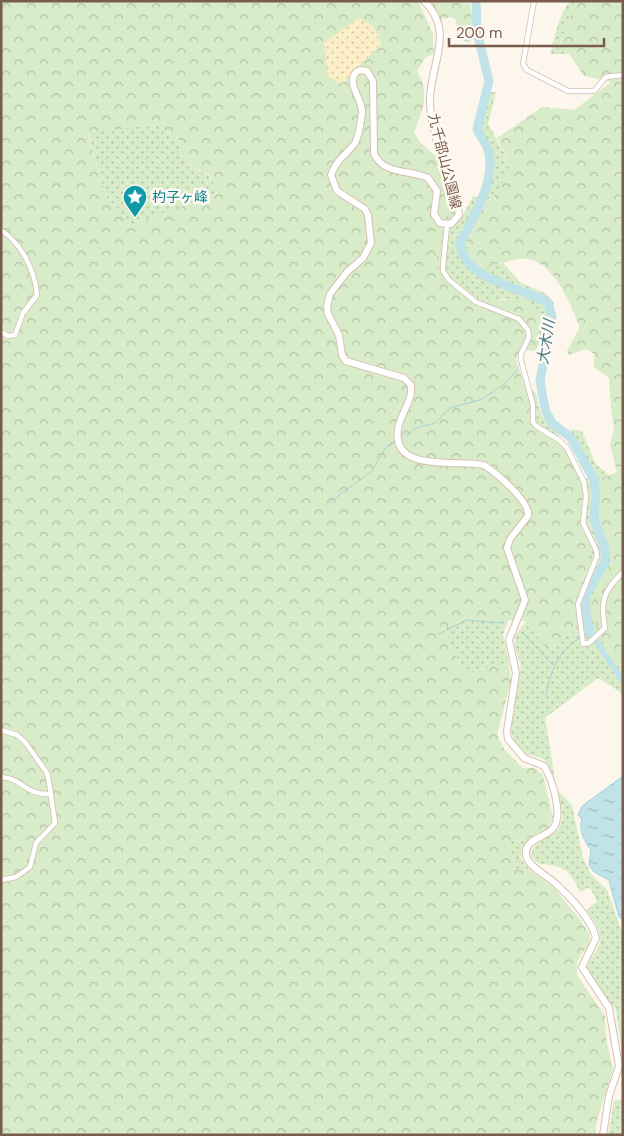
<svg xmlns="http://www.w3.org/2000/svg" width="624" height="1136" font-family="'DM Sans','Noto Sans JP',sans-serif">
  <style>
    .grass { fill: url(#grass-dots) }
    .forest { fill: url(#forest-crowns); fill-rule: evenodd }
    .sand { fill: url(#sand-dots) }
    .water { fill: url(#water-ripples); stroke: #a5d3da }
    .lines { fill: none; stroke-linecap: round; stroke-linejoin: round }
    .stream { stroke: #a5d3da; stroke-width: 1 }
    .canal { stroke: #bfe3e8; stroke-width: 5.5 }
    .river { stroke: #bfe3e8; stroke-width: 9 }
    .minor-casing { stroke: #d1beb0; stroke-width: 6 }
    .secondary-casing { stroke: #d6c0b0; stroke-width: 8 }
    .minor { stroke: #fff; stroke-width: 4.5 }
    .secondary { stroke: #fff; stroke-width: 6 }
    .labels { text-anchor: middle; stroke-width: 5; stroke-linejoin: round; paint-order: stroke }
    .street-label { font-size: 14px; fill: #7a5c4d; stroke: #fffaf3 }
    .culture-label { font-size: 14px; fill: #0d838f; stroke: #fffaf3; text-anchor: start }
    .water-label { font-size: 15px; font-style: italic; fill: #437c86; stroke: #fffaf3 }
  </style>
  <defs>
    <pattern id="grass-dots" width="8" height="8" patternUnits="userSpaceOnUse" patternTransform="scale(1.25)"><rect width="8" height="8" fill="#d8ecc9"/><path d="M2 2h.1M6 6h.1" fill="none" stroke="#b4c2a5" stroke-width="1.8" stroke-linecap="round"/></pattern>
    <pattern id="forest-crowns" width="20" height="18" patternUnits="userSpaceOnUse" patternTransform="scale(1.25)"><rect width="20" height="18" fill="#d8ecc9"/><path d="M2 6a3 3 0 1 1 6 0M12 15a3 3 0 1 1 6 0" fill="none" stroke="#b4c2a5"/></pattern>
    <pattern id="sand-dots" width="8" height="8" patternUnits="userSpaceOnUse" patternTransform="scale(1.25)"><rect width="8" height="8" fill="#fcefc7"/><path d="M2 2h.1M6 6h.1" fill="none" stroke="#d1c5a4" stroke-width="1.8" stroke-linecap="round"/></pattern>
    <pattern id="water-ripples" width="26" height="14" patternUnits="userSpaceOnUse" patternTransform="scale(1.25)"><rect width="26" height="14" fill="#bfe3e8"/><path d="M2 4q2-2 4 0t4 0M15 11q2-2 4 0t4 0" fill="none" stroke="#a0bbbe"/></pattern>
  </defs>
  <rect width="100%" height="100%" fill="#fdf6ec"/>
  <!-- grass -->
  <path class="grass" d="M569 1H576L558 49 569 54H550L559 21Z
    M488 92H496L488 124 512 167 466 241 471 258 486 268 503 263 521 283 545 293 554 303V326L544 328 541 313 506 299 483 302 439 271 435 263 443 231 435 223 452 204 462 217 473 196 483 199C494 165 496 160 479 128Z
    M155 124 179 140 182 161 211 177 217 194 132 224 106 197 88 133Z
    M526 385 536 393C540 415 542 420 560 433L558 442C551 438 539 434 534 427 530 423 528 394 526 385Z
    M570 429 582 431 595 463 609 475 602 478 598 521 611 546V561L594 590 603 642 623 669V694L598 678 545 718 555 779C546 760 547 758 525 754L514 742 511 730 521 666 515 648V636L526 621 547 647 575 631 573 597 592 561 591 546 581 527 584 505 583 482 594 471Z
    M463 619H509L503 634 509 664 463 672 444 628Z
    M557 790 572 805 583 858 591 874 607 890 623 934V1062L616 1010 587 971C588 962 590 959 595 953 607 936 596 924 586 910L597 902 590 887 580 892C568 867 564 867 537 863L531 856C533 829 577 848 557 790Z
    M532 837 522 848 521 859 529 869 516 870 508 841Z
    M623 1099V1135H608L614 1101Z"/>
  <!-- forest -->
  <path class="forest" d="M1 1H417L419 3 433 34 434 54 426 57 417 71C430 92 423 111 414 132L420 142 438 158 452 204 435 223 443 231 435 263 439 271 483 302C504 299 546 295 544 328 543 335 539 344 536 351L521 350 516 359 531 406 530 420 535 429 558 442 565 450 583 482 584 505 581 527 591 546 592 560 573 597 575 631 546 648 525 621 463 619 444 628 463 672 509 664 511 681 497 735 504 749 523 768H535L543 775 553 817 548 828 532 837 508 842 516 870 529 869 555 889 579 918 590 935 589 944 577 961V975L605 1016 606 1038 613 1069 596 1124V1135H1ZM373 26 381 44 342 84ZM155 124 179 140 182 161 211 176 217 194 132 224 106 197 88 134Z
    M431 1 470 3 474 35 469 43 460 39 456 20 451 17 440 20Z
    M576 1H623V669L603 642 592 613 594 590 611 561V546L598 521 602 478 617 472 610 445 614 429 611 409 609 378 594 367V354L586 349 569 355 567 351 580 327C570 304 553 256 520 259 509 260 497 265 486 268L471 258 466 241 512 167 497 138 542 107 574 110 611 82 584 76 569 54 558 49Z"/>
  <!-- sand -->
  <path class="sand" d="M359 18 373 26 381 44 342 84 328 77 324 43Z"/>
  <!-- water -->
  <path class="water" d="M623 776V920L619 917 609 880 594 872 589 865 591 850C585 843 578 829 582 819L578 815 582 806Z"/>
  <g class="lines">
    <!-- stream -->
    <path class="stream" d="M406 436 416 428 435 423 450 408 480 400 506 383 517 370
      M330 502 372 471 386 447 393 443
      M523 633 553 665
      M438 634 467 620 503 623
      M584 636 590 633
      M546 695C551 671 557 651 580 638"/>
    <!-- canal -->
    <path class="canal" d="M590 633 623 681"/>
    <!-- river -->
    <path class="river" d="M476 1 477 32 489 81 477 129C480 136 486 143 488 150 497 181 473 217 460 243 464 281 522 287 548 303L552 317 540 381 543 399 546 412 552 423 571 438 594 480 596 494 594 519 605 549 606 561 586 595 585 611 590 633"/>
    <defs>
      <path id="minor" d="M534 1 523 64 527 70 568 91H594L606 77 623 75
        M447 225 443 266V271L449 280 476 302 519 319 528 330 529 337 521 354V360L533 405V422L536 426 559 440 567 448 584 482 586 496 583 523 596 550 597 556 578 604 583 644 589 643 605 628C600 602 603 591 623 572
        M1 230C22 244 35 271 37 295L23 313 15 335 8 336 1 332
        M1 730 17 735 25 742 47 773 49 782 55 823 36 843 30 867 16 877 1 880
        M1 777C22 778 25 795 50 794"/>
      <path id="secondary" d="M424 1C457 32 428 68 430 104 432 132 443 163 451 190 453 199 458 206 459 215L451 224 440 223 434 214 437 191 428 178C410 169 385 176 374 154L373 81 367 71 361 70 356 72C346 85 363 99 362 113 361 121 359 136 355 143 346 155 336 160 331 175L337 191 365 209 368 215 371 243 363 258 347 272 330 294 327 306 328 314 339 335 342 355 346 361 404 378 411 385C413 401 400 414 398 429 391 474 459 459 484 465 496 473 531 502 528 516L510 539 507 548 525 600 509 640 516 673 507 731 508 739 524 758 544 766C552 779 563 813 554 827 547 838 524 838 526 855 528 867 548 876 556 884 571 898 591 918 596 938L582 967 609 1008 619 1066 609 1096 603 1135"/>
    </defs>
    <!-- minor casing -->
    <use href="#minor" class="minor-casing"/>
    <!-- secondary casing -->
    <use href="#secondary" class="secondary-casing"/>
    <!-- minor -->
    <use href="#minor" class="minor"/>
    <!-- secondary -->
    <use href="#secondary" class="secondary"/>
  </g>
  <!-- icons -->
  <defs>
    <symbol id="sight-pin" viewBox="-11 -11 22 30"><path d="M0 17L-7.5 6A9.5 9.5 0 1 1 7.5 6Z" fill="#0f9aa8" stroke="#fffaf3"/><path d="M0-6L1.8-2.2L6-1.7L2.9 1.2L3.7 5.4L0 3.3L-3.7 5.4L-2.9 1.2L-6-1.7L-1.8-2.2Z" fill="#fff"/></symbol>
  </defs>
  <g fill-rule="evenodd">
    <use href="#sight-pin" x="121" y="183" width="28" height="38"/>
  </g>
  <g class="labels">
    <!-- street labels -->
    <g class="street-label">
      <text transform="translate(445 161) rotate(76)" y="5">九千部山公園線</text>
    </g>
    <!-- culture labels -->
    <g class="culture-label">
      <text x="152" y="202">杓子ヶ峰</text>
    </g>
    <!-- water labels -->
    <g class="water-label">
      <text transform="translate(546 342) rotate(-81)" y="5">大木川</text>
    </g>
  </g>
  <!-- border -->
  <rect width="624" height="1136" fill="none" stroke="#7a5c4d" stroke-width="5"/>
  <!-- scale -->
  <path d="M449 38v8h155v-8" fill="none" stroke="#7a5c4d" stroke-width="2.5"/>
  <text x="456" y="38" font-size="15" fill="#7a5c4d" stroke="#fffaf3" stroke-width="4" paint-order="stroke">200 m</text>
</svg>
